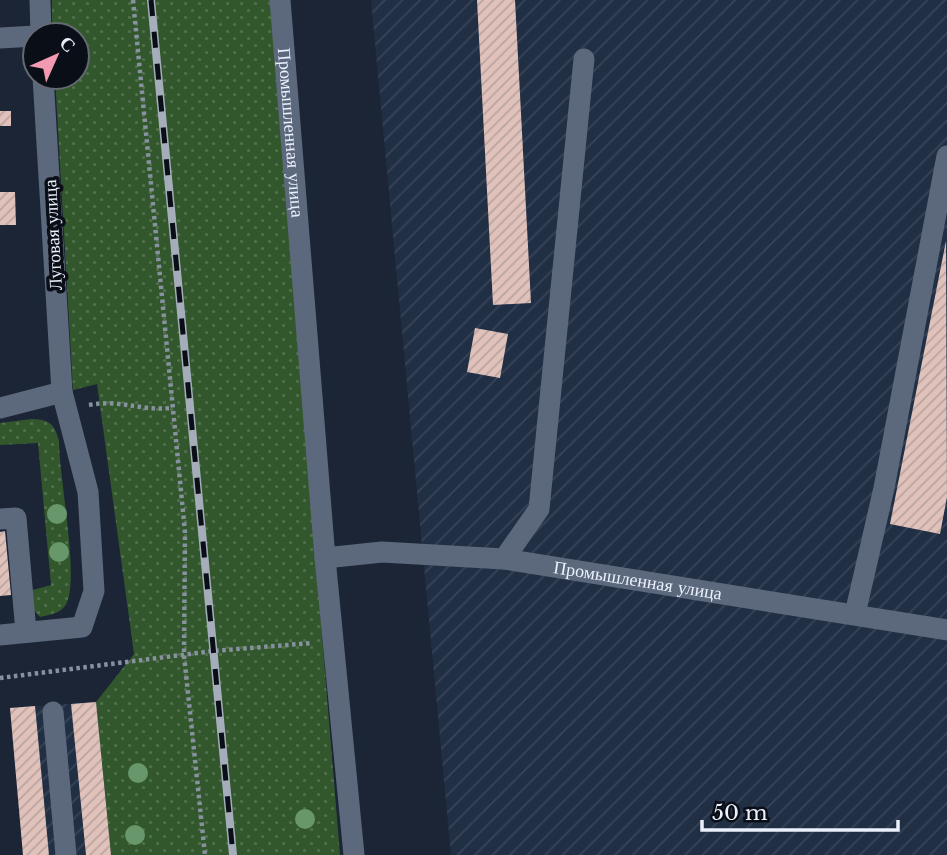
<svg xmlns="http://www.w3.org/2000/svg" width="947" height="855" font-family="'Libre Baskerville',serif">
  <style>
    .industrial { fill: url(#industrial-furrows) }
    .grass { fill: url(#grass-dots) }
    .building { fill: url(#building-hatch) }
    .lines { fill: none; stroke-linecap: round; stroke-linejoin: round }
    .path { stroke: #88919f; stroke-width: 4.5; stroke-dasharray: 3.5 3.5; stroke-linecap: butt }
    .minor { stroke: #5c687c; stroke-width: 21 }
    .rail-casing { stroke: #a5adba; stroke-width: 8 }
    .rail { stroke: #0a0e16; stroke-width: 5; stroke-dasharray: 16; stroke-linecap: butt }
    .tree { fill: #67976b }
    .labels { text-anchor: middle; stroke-width: 7; stroke-linejoin: round; paint-order: stroke }
    .street-label { font-size: 18px; fill: #eaf1fd; stroke: #0a0e16 }
  </style>
  <defs>
    <pattern id="industrial-furrows" width="10" height="10" patternUnits="userSpaceOnUse" patternTransform="scale(1.75)"><rect width="10" height="10" fill="#212f45"/><path d="M-1 1l2-2M0 10L10 0M9 11l2-2" fill="none" stroke="#374358"/></pattern>
    <pattern id="grass-dots" width="8" height="8" patternUnits="userSpaceOnUse" patternTransform="scale(1.75)"><rect width="8" height="8" fill="#33572c"/><path d="M2 2h.1M6 6h.1" fill="none" stroke="#51704c" stroke-width="1.8" stroke-linecap="round"/></pattern>
    <pattern id="building-hatch" width="6" height="6" patternUnits="userSpaceOnUse" patternTransform="scale(1.75)"><rect width="6" height="6" fill="#e0c2bb"/><path d="M-1 1l2-2M0 6l6-6M5 7l2-2" fill="none" stroke="#baa49f"/></pattern>
  </defs>
  <rect width="100%" height="100%" fill="#1b2536"/>
  <!-- industrial -->
  <path class="industrial" d="M371 0H947V855H451Z
    M96 702 111 855H23L10 708Z"/>
  <!-- grass -->
  <path class="grass" d="M52 0H270L340 855H111L96 702 134 654 97 384 73 390 55 77H77V35H52Z
    M32 419C50 420 54 423 59 441 59 476 79 576 67 602 63 613 50 615 40 617L34 611 29 591 51 585 38 443 0 445V423Z"/>
  <!-- building -->
  <path class="building" d="M477 0H515L531 303 493 305Z
    M0 111H11V126H0Z
    M0 192H15L16 225H0Z
    M946 241 947 497 940 534 890 524Z
    M475 328 508 334 500 378 467 372Z
    M5 531 11 595 0 596V532Z
    M96 702 111 855H86L71 704Z
    M35 706 49 855H23L10 708Z"/>
  <g class="lines">
    <!-- path -->
    <path class="path" d="M133 0 185 532 184 655 205 855
      M89 405C121 399 138 411 171 408
      M0 678 213 651 312 643"/>
    <!-- minor -->
    <g class="minor">
      <path d="M40 0 41 35"/>
      <path id="s1" d="M280 0 325 558 354 855"/>
      <path d="M0 38 35 36"/>
      <path d="M0 408 62 392"/>
      <path d="M0 519 16 518 26 632"/>
      <path id="s2" d="M325 558 382 552 504 559 947 630"/>
      <path d="M504 559 539 509 584 59"/>
      <path d="M855 614 884 488 947 156"/>
      <path d="M0 635 82 627 94 591 88 492 62 392 43 77"/>
      <path d="M53 712 66 855"/>
    </g>
    <defs>
      <path id="rail" d="M151 0 233 855"/>
    </defs>
    <!-- rail casing -->
    <use href="#rail" class="rail-casing"/>
    <!-- rail -->
    <use href="#rail" class="rail"/>
  </g>
  <!-- trees -->
  <g class="tree">
    <circle cx="57" cy="514" r="10"/>
    <circle cx="59" cy="552" r="10"/>
    <circle cx="138" cy="773" r="10"/>
    <circle cx="305" cy="819" r="10"/>
    <circle cx="135" cy="835" r="10"/>
  </g>
  <g class="labels">
    <!-- street labels -->
    <g class="street-label">
      <text dy="6" stroke="none"><textPath href="#s1" startOffset="133">Промышленная улица</textPath></text>
      <text transform="translate(53 235) rotate(-93)" y="6">Луговая улица</text>
      <text dy="6" stroke="none"><textPath href="#s2" startOffset="315">Промышленная улица</textPath></text>
    </g>
  </g>
  <!-- north arrow -->
  <g transform="translate(56 56) rotate(45)"><circle r="33" fill="#0a0e16" stroke="#646972" stroke-width="2"/>
  <path d="M0-5L12 26L0 18L-12 26Z" fill="#f19ab1"/>
  <text y="-10" font-size="19" font-weight="bold" text-anchor="middle" fill="#eaf1fd">С</text>
  </g>
  <!-- scale -->
  <path d="M702 820v10h196v-10" fill="none" stroke="#eaf1fd" stroke-width="3.5"/>
  <text x="712" y="820" font-size="21" fill="#eaf1fd" stroke="#0a0e16" stroke-width="5" paint-order="stroke">50 m</text>
</svg>
